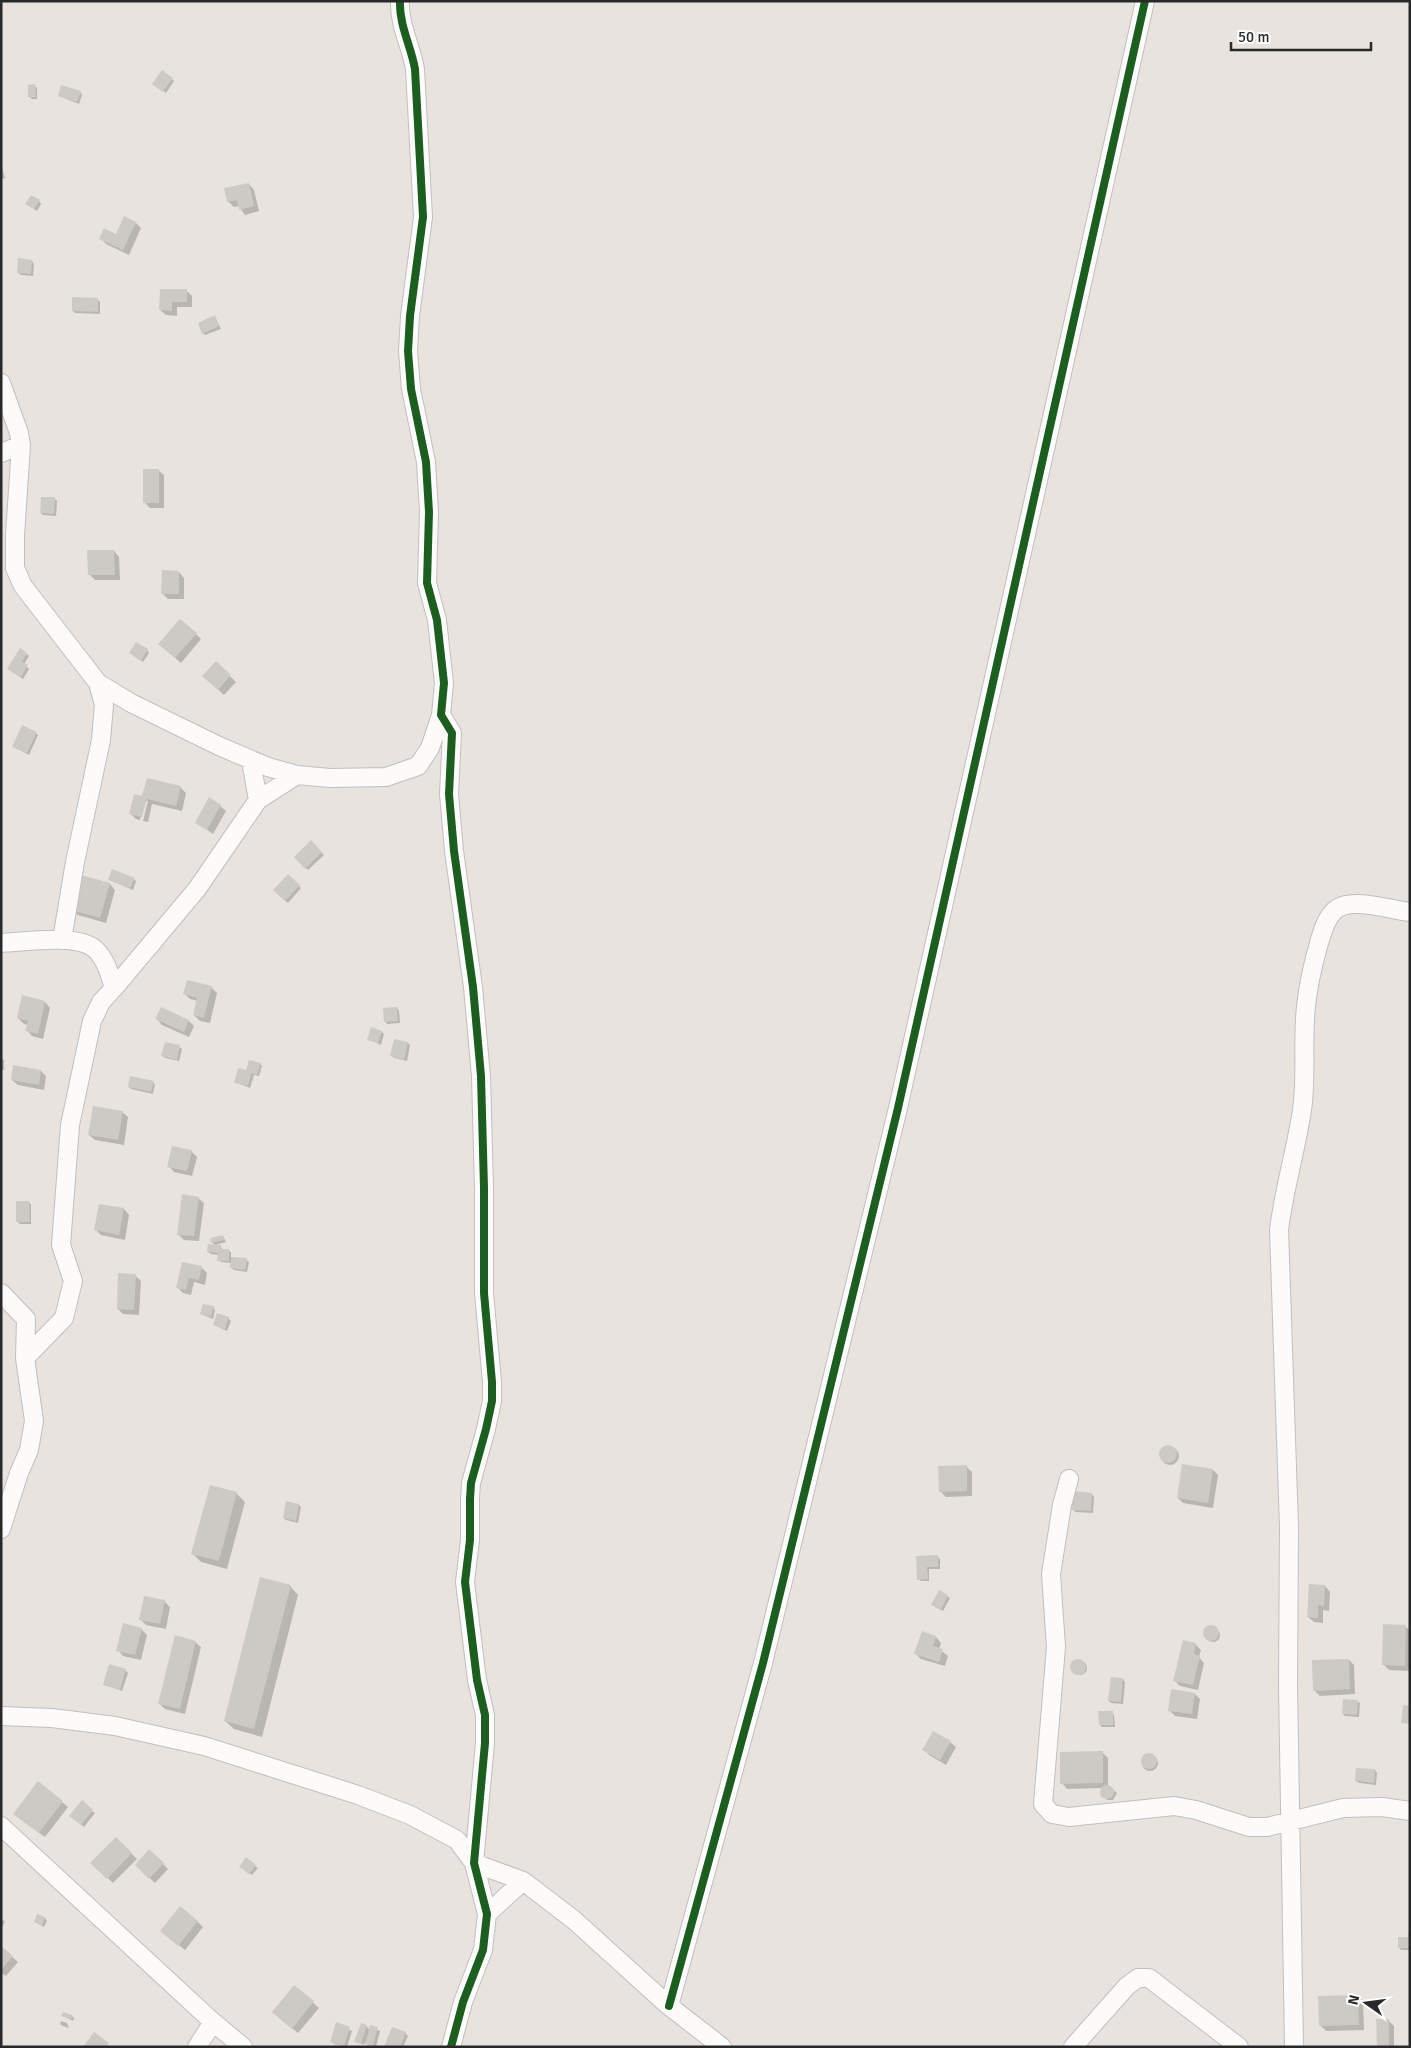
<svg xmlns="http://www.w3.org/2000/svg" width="1411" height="2048" font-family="Signika,sans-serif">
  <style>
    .shadow { fill: #0003 }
    .building { fill: #cdc9c5 }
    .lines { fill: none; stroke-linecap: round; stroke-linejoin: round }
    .minor-casing { stroke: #c1bfc0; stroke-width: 20 }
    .minor { stroke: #fcfbfa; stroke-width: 18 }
    .cycleway-casing { stroke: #fff; stroke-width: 11 }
    .cycleway { stroke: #1b5e20; stroke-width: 8 }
  </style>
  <rect width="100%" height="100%" fill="#e8e3de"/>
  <!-- shadow -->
  <path class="shadow" d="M172 79 174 81 166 93 156 86Z
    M34 85 37 88V99H32L30 97Z
    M80 92 82 95 79 104 59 96Z
    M1 164 5 178 1 179Z
    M249 184 254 190 259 211 245 215 239 206 234 207 228 201Z
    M39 201 41 204 37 211 27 204Z
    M125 218 136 223 141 228 129 255 106 244 101 238 116 235Z
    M32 261 34 264 33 276 21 275 18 272Z
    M187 291 192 296V307H177V316L166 315 160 310Z
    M97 299 100 302V314L75 313 73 311Z
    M215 317 221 329 205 335 203 333Z
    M158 470 164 475V508H150L145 503Z
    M42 498 55 499 57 501 56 516 43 515 41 513Z
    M114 551 119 557 120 580H95L89 574Z
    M179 572 184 578V599H168L163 594Z
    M196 634 201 639 181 663 165 649Z
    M147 650 149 653 143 662 133 655Z
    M27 654 29 656 24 664 29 669 23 679 11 671Z
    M216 663 236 682 224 695 204 676Z
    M36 733 38 735 29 755 14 747Z
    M180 787 186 793 182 811 152 804 148 822 143 821 148 801H145L140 820 136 819 131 814 143 798Z
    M220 806 226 811 213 834 196 822Z
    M311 842 324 855 308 870 296 857Z
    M82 876 110 884 115 890 106 923 78 915 72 910Z
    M288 876 301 888 288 903 275 890Z
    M134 879 136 881 133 890 110 880Z
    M211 987 217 993 210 1023 200 1021 194 1015 198 1001 190 999 185 994Z
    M45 1002 50 1008 43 1039 32 1036 27 1030 28 1025 24 1024 18 1018Z
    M397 1008 399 1011 400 1023 387 1024 385 1021Z
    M157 1019 189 1021 194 1026 189 1037 162 1025Z
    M382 1032 384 1034 381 1045 369 1039Z
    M408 1043 410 1045 407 1061 394 1058 392 1056Z
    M179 1047 182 1049 179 1061 165 1058 163 1056Z
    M1 1058 4 1060V1070H1Z
    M260 1064 262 1066 259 1076 254 1075 250 1088 235 1082 247 1072Z
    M41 1071 46 1076 44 1090 18 1085 12 1080Z
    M153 1082 155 1085 153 1094 131 1089 129 1087Z
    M122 1112 128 1117 124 1145 95 1140 89 1135Z
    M191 1151 197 1157 192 1176 174 1172 169 1166Z
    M198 1198 204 1203 199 1241 184 1240 178 1234Z
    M29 1202 31 1205V1224H20L18 1222Z
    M100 1205 124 1209 129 1215 125 1240 101 1235 96 1230Z
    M223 1236 226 1242 215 1245 212 1242Z
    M220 1246 223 1250H229L231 1253V1258L246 1260 249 1262 247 1272 234 1270 231 1267 232 1263 221 1262 219 1260V1255L211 1254 208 1252Z
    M183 1264 202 1268 207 1273 205 1285 194 1282 191 1295 183 1293 178 1288Z
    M135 1275 141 1281 139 1315 123 1314 118 1309Z
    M213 1307 215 1310 213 1319 201 1314Z
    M228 1318 231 1321 227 1331 214 1325Z
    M1161 1456a9 9 0 1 1 18 0a9 9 0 1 1-18 0Z
    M1183 1465 1213 1470 1218 1475 1213 1508 1183 1503 1178 1498Z
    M966 1466 972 1472V1496L946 1497 940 1491Z
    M236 1493 245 1502 227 1569 201 1562 193 1554Z
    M1092 1494 1094 1497 1093 1513 1075 1512 1073 1509Z
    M287 1503 299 1505 301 1507 298 1523 286 1520 284 1518Z
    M937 1556 940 1559V1569H929V1581H921L918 1579V1557Z
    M290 1586 298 1595 262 1737 234 1729 225 1721Z
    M1325 1586 1330 1592 1329 1611 1323 1610V1623L1314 1622 1308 1617Z
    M947 1596 950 1598 943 1611 935 1607Z
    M164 1601 170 1607 166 1629 146 1625 141 1620Z
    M1406 1627 1410 1631V1671L1389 1670 1383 1664Z
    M1206 1635a7 7 0 1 1 14 0a7 7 0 1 1-14 0Z
    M141 1629 147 1635 141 1660 123 1656 118 1650Z
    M936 1637 941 1643 939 1649 948 1656 945 1666 921 1659 916 1654Z
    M195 1642 201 1647 185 1714 165 1709 160 1704Z
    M1195 1644 1201 1650 1199 1657 1204 1663 1198 1690 1180 1686 1175 1681Z
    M1349 1660 1354 1665 1355 1694 1320 1696 1314 1690Z
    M1073 1668a7 7 0 1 1 14 0a7 7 0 1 1-14 0Z
    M125 1670 128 1673 122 1691 104 1684Z
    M1123 1679 1125 1682 1123 1704 1111 1703 1109 1701Z
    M1195 1694 1200 1699 1197 1719 1175 1716 1169 1710Z
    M1357 1701 1360 1703 1359 1717 1345 1716 1343 1714Z
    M1112 1713 1114 1715 1115 1727H1102L1100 1725Z
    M950 1742 956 1747 946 1765 929 1755 924 1749Z
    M1102 1752 1108 1758V1786L1117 1793 1113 1800H1107L1105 1797 1101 1793 1102 1788 1067 1789 1062 1783Z
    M1142 1763a8 8 0 1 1 16 0a8 8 0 1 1-16 0Z
    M1375 1770 1377 1773 1376 1785 1359 1783 1356 1781Z
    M62 1802 68 1807 45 1837 20 1819Z
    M92 1811 95 1813 84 1827 73 1818Z
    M116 1839 137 1859 113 1883 92 1863Z
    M150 1851 168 1869 155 1883 136 1865Z
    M255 1866 258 1868 252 1875 243 1869Z
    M1 1918 5 1922 1 1928Z
    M45 1918 47 1921 44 1927 35 1922Z
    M197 1921 203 1927 185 1950 167 1936Z
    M1410 1929V1950H1401L1399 1947 1409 1939Z
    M1 1947 18 1962 6 1976 1 1973Z
    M294 1986 319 2008 298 2033 279 2018Z
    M1358 1996 1363 2001 1364 2030 1326 2031 1320 2025Z
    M63 2016H72L74 2018 73 2021Z
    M1388 2020 1394 2026V2047H1378Z
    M61 2021 67 2023 69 2028 63 2026 60 2024Z
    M337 2024 352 2031 347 2047 334 2044 331 2041Z
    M366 2026 370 2030 371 2027 380 2031 376 2047 369 2046 365 2042 364 2045 356 2041Z
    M405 2033 408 2036 403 2047H385Z"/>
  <!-- building -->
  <path class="building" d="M162 70 173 78 163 92 152 84Z
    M35 84 36 97H28V85Z
    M61 85 81 91 77 102 58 96Z
    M249 183 254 206 239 210 237 200 227 202 224 188Z
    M31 195 40 200 34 209 25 204Z
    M124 216 136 222 123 250 99 239 104 228 116 234Z
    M18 258 32 260 31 274 17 273Z
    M160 289H187V302H172V311L159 310Z
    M72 297 98 298V312L72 311Z
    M215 315 219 326 202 334 198 323Z
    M143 469H159V503H143Z
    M41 497H55L54 514 40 513Z
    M87 550H114L115 575H88Z
    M162 570 179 571V594H161Z
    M180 619 197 633 175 658 158 644Z
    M136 642 148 649 141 661 129 653Z
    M20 648 27 653 22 662 28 665 21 677 7 669Z
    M216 661 231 675 218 690 202 676Z
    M22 725 37 732 27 753 12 747Z
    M147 778 181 786 176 806 147 799 142 817 129 814 134 794 142 796Z
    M209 797 221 805 207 830 195 823Z
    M311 840 322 852 305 869 294 857Z
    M112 869 135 878 130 888 108 880Z
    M288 874 300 885 285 901 273 890Z
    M81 875 110 883 100 918 71 910Z
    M187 980 212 986 204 1018 193 1015 197 998 183 994Z
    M22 995 45 1001 38 1034 25 1031 28 1021 17 1018Z
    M161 1007 189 1020 184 1032 155 1019Z
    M397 1007 398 1021 384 1022 383 1008Z
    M371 1027 382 1031 378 1043 367 1040Z
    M394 1039 408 1042 404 1060 390 1056Z
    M165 1042 180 1045 177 1060 161 1056Z
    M249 1060 261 1063 257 1075 251 1073 248 1086 234 1083 238 1068 246 1070Z
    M13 1065 41 1070 39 1085 11 1080Z
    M130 1076 154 1081 151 1092 128 1087Z
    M93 1106 123 1111 118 1140 88 1135Z
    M172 1146 192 1150 187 1171 167 1167Z
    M182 1194 199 1197 194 1236 177 1235Z
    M16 1201H29L30 1222H16Z
    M99 1204 124 1208 119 1235 94 1230Z
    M223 1235 224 1240 211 1243 210 1238Z
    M208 1244 221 1245V1249H229V1261H217L218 1253 207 1252Z
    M231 1257 247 1258 245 1270 230 1268Z
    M182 1262 202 1266 199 1280 189 1278 186 1290 176 1288Z
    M118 1273 136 1274 134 1310 117 1309Z
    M203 1304 214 1306 211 1317 200 1314Z
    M217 1313 229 1317 225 1329 213 1325Z
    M1159 1454a9 9 0 1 1 18 0a9 9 0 1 1-18 0Z
    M1182 1464 1213 1469 1208 1503 1177 1498Z
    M967 1465V1491L939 1492 938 1466Z
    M210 1485 237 1492 219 1561 191 1554Z
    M1073 1491 1092 1493 1091 1511 1071 1510Z
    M286 1501 299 1504 296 1521 283 1518Z
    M938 1555V1567H927L928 1579 917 1580 916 1556Z
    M260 1577 291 1585 254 1729 224 1721Z
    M1309 1584 1325 1585 1324 1606 1318 1605V1618L1307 1617Z
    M939 1590 948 1595 941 1610 931 1605Z
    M144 1596 165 1600 160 1624 139 1620Z
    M123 1623 142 1628 135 1655 116 1651Z
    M1383 1624 1406 1625 1405 1666 1382 1665Z
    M1203 1633a8 8 0 1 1 16 0a8 8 0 1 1-16 0Z
    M922 1631 936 1636 933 1646 943 1649 939 1662 914 1654Z
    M175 1635 196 1641 180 1709 158 1704Z
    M1183 1640 1196 1643 1194 1654 1200 1656 1193 1685 1173 1681Z
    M1349 1659 1350 1689 1313 1691 1312 1660Z
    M1070 1667a8 8 0 1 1 16 0a8 8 0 1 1-16 0Z
    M109 1664 126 1669 120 1690 103 1685Z
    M1111 1677 1123 1678 1121 1702 1108 1701Z
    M1171 1689 1195 1693 1192 1714 1168 1711Z
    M1343 1699 1358 1700 1357 1715 1342 1714Z
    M1403 1705 1410 1706V1724L1401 1723Z
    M1098 1711H1113V1725H1099Z
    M933 1731 951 1741 940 1760 922 1750Z
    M1103 1751V1783L1060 1784V1752Z
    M1141 1761a8 8 0 1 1 16 0a8 8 0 1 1-16 0Z
    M1356 1768 1375 1769 1374 1783 1355 1781Z
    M38 1781 63 1801 39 1833 13 1814Z
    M1100 1792a7 7 0 1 1 14 0a7 7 0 1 1-14 0Z
    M82 1800 93 1810 81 1825 69 1816Z
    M116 1837 132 1853 107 1879 90 1863Z
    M149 1849 164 1863 149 1879 135 1865Z
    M246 1857 256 1865 249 1874 239 1867Z
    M180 1906 198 1921 178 1946 160 1931Z
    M37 1914 45 1917 42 1926 34 1922Z
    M1408 1933H1410V1948H1398V1937H1408Z
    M1 1946 13 1956 1 1970Z
    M294 1985 314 2001 292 2029 272 2012Z
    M1358 1995 1359 2025 1319 2026 1318 1996Z
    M63 2012 72 2015 71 2019 61 2016Z
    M1376 2019H1389V2047H1377Z
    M336 2022 350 2027 344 2046 330 2042Z
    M361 2023 367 2025 361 2044 354 2042Z
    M370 2025 378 2027 373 2046 365 2044Z
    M392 2027 406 2032 400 2047H384Z
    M94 2032 109 2043 106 2047H83Z"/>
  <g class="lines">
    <defs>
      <path id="minor" d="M400 1C399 25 411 46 415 69L423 217 410 316 408 351 411 389 426 462 429 512 427 583 437 620 444 683 441 715 452 733 449 794 454 851 473 987 481 1076 484 1188V1293L492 1382V1401L486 1429 471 1483 470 1499V1540L465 1582 477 1680 485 1715V1743L474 1863 487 1914 483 1950 463 2002 451 2047
        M1 383 19 433 21 445 15 535V568L23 586 98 683 131 703 219 746 268 767 297 775 330 778 386 777 418 766 430 748 441 715
        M1 453 21 445
        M251 761 258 800
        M62 940 75 862 101 740 104 705 98 683
        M1 943C24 942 79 933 96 950 106 960 110 975 114 988
        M1 1293 26 1319 25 1358 34 1421 29 1450 19 1473 1 1529
        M25 1358 64 1318 73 1281 61 1245 70 1125 92 1021 101 1002 114 988 197 889 258 800 297 775
        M1069 1479 1062 1505 1051 1574 1056 1647 1043 1804 1052 1814 1069 1817 1174 1806 1196 1810 1249 1827H1267L1343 1808 1382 1807 1410 1811
        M1 1716 52 1718 115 1726 204 1746 358 1795 410 1815 457 1840 474 1863 523 1881 574 1920 669 2006 722 2047
        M1 1826 213 2022 243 2047
        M487 1914 523 1881
        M669 2006 763 1663 898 1108 1145 1
        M197 2047 213 2022
        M1073 2047 1127 1986 1138 1978H1149L1239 2047
        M1294 2047 1288 1685 1289 1527 1279 1230C1284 1189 1296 1150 1302 1110 1307 1076 1302 1041 1306 1007 1308 986 1313 964 1319 943 1322 933 1325 921 1333 912 1348 895 1390 910 1410 912"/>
    </defs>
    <!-- minor casing -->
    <use href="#minor" class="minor-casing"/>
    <!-- minor -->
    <use href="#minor" class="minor"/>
    <defs>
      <path id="cycleway" d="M400 1C399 25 411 46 415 69L423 217 410 316 408 351 411 389 426 462 429 512 427 583 437 620 444 683 441 715 452 733 449 794 454 851 473 987 481 1076 484 1188V1293L492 1382V1401L486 1429 471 1483 470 1499V1540L465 1582 477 1680 485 1715V1743L474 1863 487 1914 483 1950 463 2002 451 2047
        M669 2006 763 1663 898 1108 1145 1"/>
    </defs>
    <!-- cycleway casing -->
    <use href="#cycleway" class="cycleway-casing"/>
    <!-- cycleway -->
    <use href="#cycleway" class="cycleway"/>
  </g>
  <!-- border -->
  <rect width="1411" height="2048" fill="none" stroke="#292929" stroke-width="5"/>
  <!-- north arrow -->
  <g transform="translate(1366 2003) rotate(284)" stroke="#ffffff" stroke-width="4" paint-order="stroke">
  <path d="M0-4L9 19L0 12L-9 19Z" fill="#292929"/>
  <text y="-8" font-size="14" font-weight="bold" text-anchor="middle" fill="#292929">N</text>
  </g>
  <!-- scale -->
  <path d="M1231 42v8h140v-8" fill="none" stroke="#292929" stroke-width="2.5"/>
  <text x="1238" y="42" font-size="15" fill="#292929" stroke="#ffffff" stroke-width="4" paint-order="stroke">50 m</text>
</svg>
